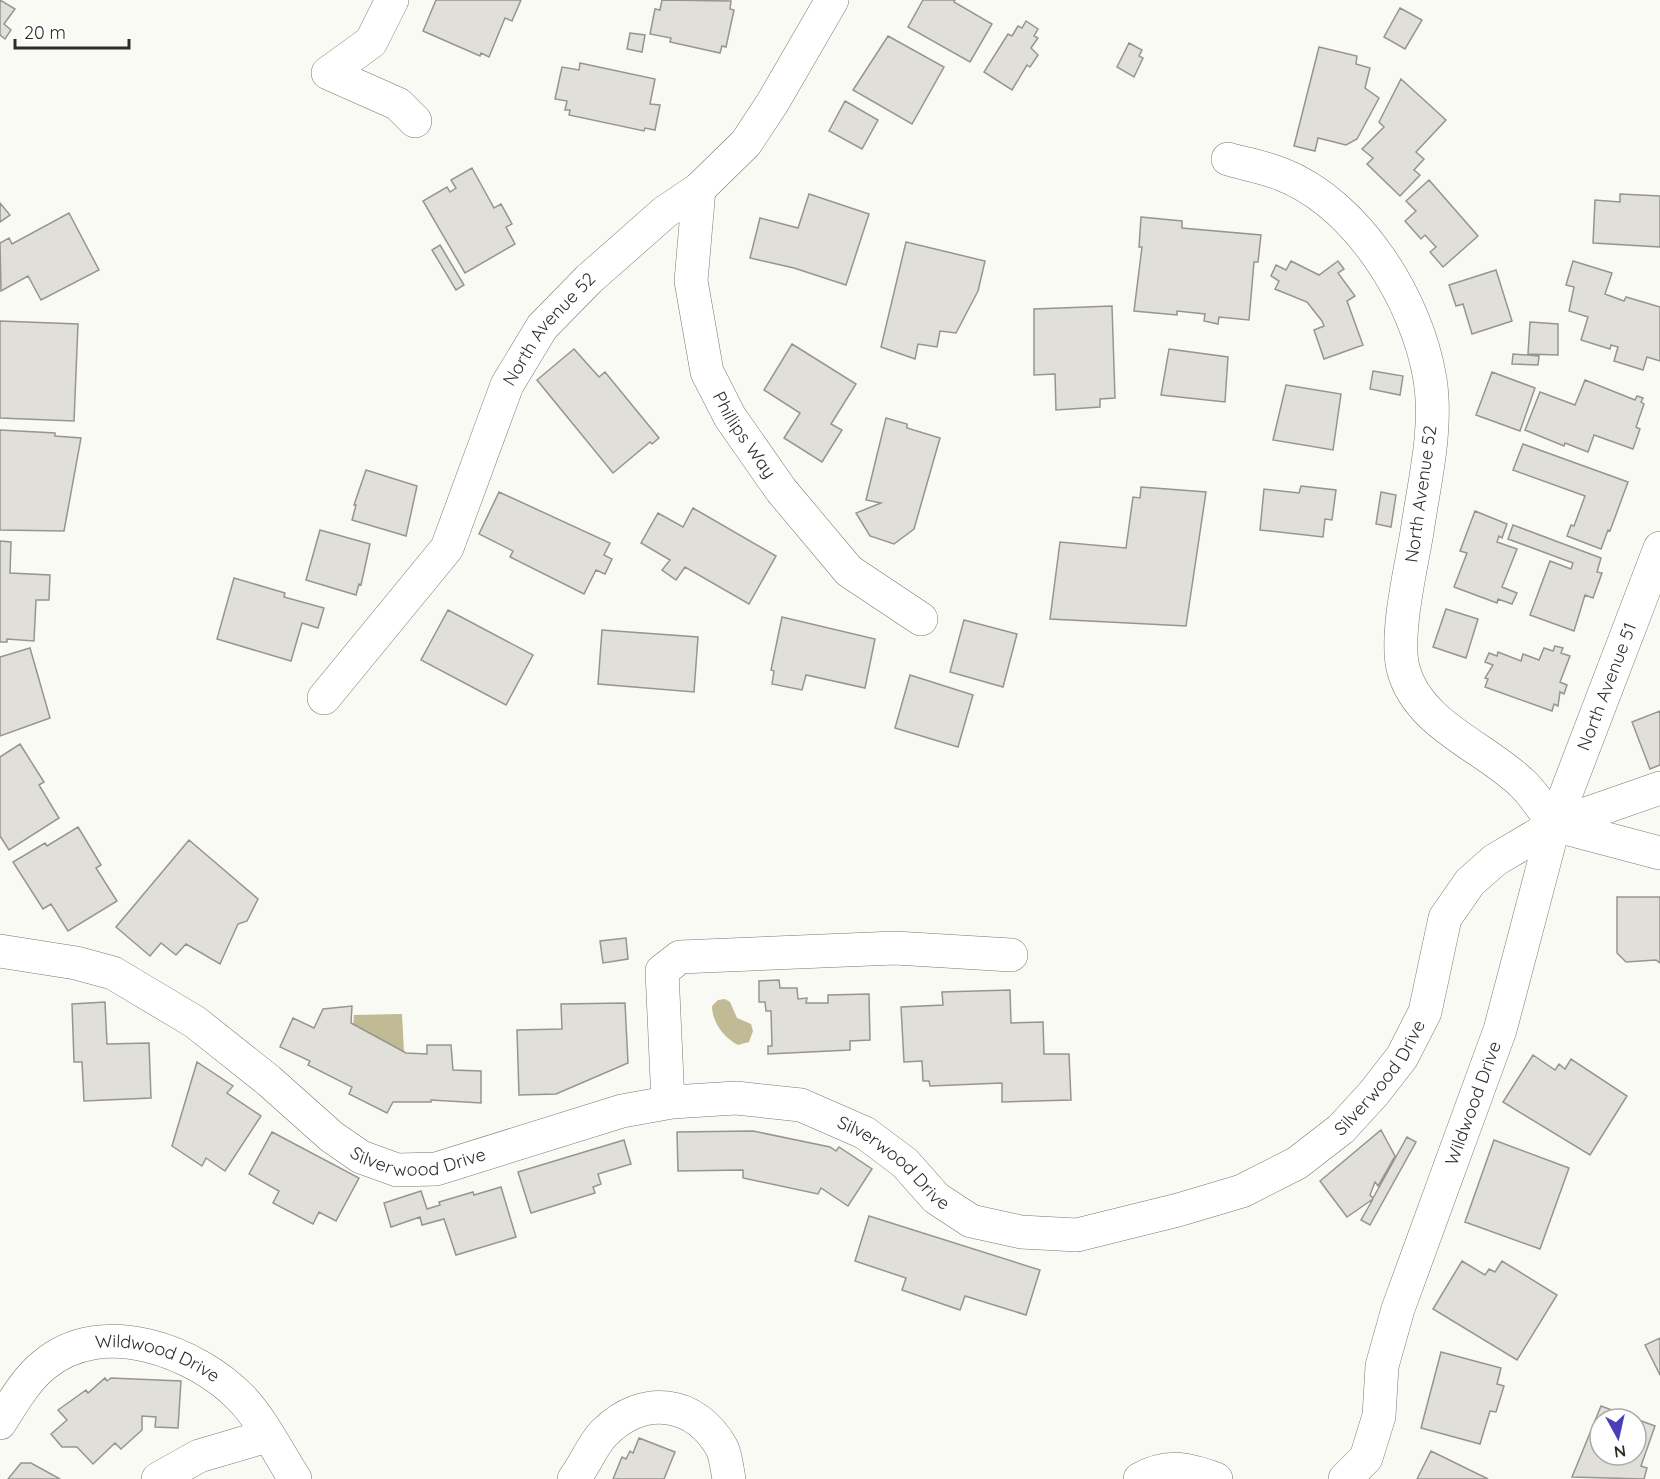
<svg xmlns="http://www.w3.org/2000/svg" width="1660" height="1479" font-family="Quicksand,sans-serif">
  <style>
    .water { fill: #c0ba95 }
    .building { fill: #e0dfd9; stroke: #969590; stroke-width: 1.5; fill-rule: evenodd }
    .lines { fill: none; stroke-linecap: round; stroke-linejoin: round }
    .minor-casing { stroke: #797873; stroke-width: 34 }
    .minor { stroke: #fff; stroke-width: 33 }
    .labels { text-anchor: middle; stroke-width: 6; stroke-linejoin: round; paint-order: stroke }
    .street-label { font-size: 18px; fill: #2e2d2b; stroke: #fff }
  </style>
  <rect width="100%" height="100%" fill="#fafaf4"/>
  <!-- water -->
  <path class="water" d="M725 999 730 1002 737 1018 751 1024 753 1031 749 1042 738 1045C724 1038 712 1022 712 1006L718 1000Z
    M402 1014 404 1052 353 1025 354 1015Z"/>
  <!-- building -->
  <path class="building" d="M0 0 15 9 4 24 11 30 5 39 0 35Z
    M436 0H521L512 21 505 18 489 57 481 53 480 56 423 31Z
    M662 0 731 1 730 9 734 10 726 47 722 46 720 53 670 42 671 38 650 34 655 9 660 10Z
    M923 0H955L954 2 992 24 970 62 908 27Z
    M1400 8 1422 20 1405 49 1384 37Z
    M1026 21 1038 29 1034 36 1038 38 1031 48 1038 55 1030 67 1027 65 1012 90 984 72 1008 34 1012 36 1018 26 1022 28Z
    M630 33 645 35 642 52 627 49Z
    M888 36 944 67 912 124 853 90Z
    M1129 43 1142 50 1139 56 1143 58 1134 77 1117 67Z
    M1319 47 1357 56 1356 64 1370 68 1365 88 1379 98 1357 139 1346 145 1318 138 1315 151 1294 146Z
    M580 63 655 79 650 104 660 105 655 130 645 128 644 131 569 115 570 110H565L567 101 555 99 562 67 579 70Z
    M1401 79 1446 120 1416 152 1424 159 1414 170 1420 175 1400 196 1367 164 1373 158 1362 149 1384 127 1379 122Z
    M845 101 878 120 862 149 829 131Z
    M472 168 494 208 501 204 512 224 506 227 515 244 465 273 423 201 447 187 450 192 456 188 451 180Z
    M1429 180 1478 236 1443 267 1430 252 1436 247 1425 235 1421 239 1405 221 1416 211 1406 201Z
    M809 194 869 214 846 285 794 268 750 258 760 218 798 228Z
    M1620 194 1660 196V247L1593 243 1595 200 1620 202Z
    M0 203 10 215 0 222Z
    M69 213 99 270 41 300 28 276 1 291 0 243 9 238 12 244Z
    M1141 217 1182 221V228L1261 235 1258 262H1254L1249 320 1219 317 1218 324 1204 321 1205 314 1177 311V315L1134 311 1142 247H1139Z
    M906 242 985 261 978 291 956 333 940 331 937 347 918 344 915 359 881 347Z
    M440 245 464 285 456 290 432 250Z
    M1291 261 1319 275 1338 261 1344 269 1338 273 1355 296 1347 301 1363 345 1324 359 1314 330 1324 326 1322 321 1307 302 1275 289 1279 281 1271 276 1276 265 1286 270Z
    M1573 261 1612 273 1605 294 1624 301 1626 297 1660 307V361L1647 357 1643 370 1614 361 1618 347 1611 345 1610 349 1581 340 1588 317 1569 311 1574 287 1566 285Z
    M1496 270 1512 321 1472 334 1463 304 1456 306 1449 285Z
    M1112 306 1115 398 1100 399V407L1056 410 1055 374 1034 375V309Z
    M0 321 78 324 74 421 0 418Z
    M1530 322 1558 324V355L1528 354Z
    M792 344 856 384 831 424 842 430 822 462 784 438 800 413 764 390Z
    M574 349 599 377 605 372 659 438 652 444 650 442 613 473 537 380Z
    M1169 349 1228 357 1225 402 1161 395Z
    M1513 354 1539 356 1538 365 1512 364Z
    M1373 371 1403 376 1400 395 1370 389Z
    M1492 372 1535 388 1520 431 1476 415Z
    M1585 380 1635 400 1637 396 1643 398 1641 402 1644 404 1636 427 1640 429 1633 449 1594 435 1588 452 1565 443 1564 446 1525 430 1540 392 1575 405Z
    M1286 385 1341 394 1333 450 1273 440Z
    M886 418 907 424V428L940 438 914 529 894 544 870 536 856 513 881 503 866 500Z
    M0 430 55 433V436L81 438 64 531 0 530Z
    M1523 444 1628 482 1610 531 1608 530 1601 549 1567 536 1571 525 1574 526 1585 496 1513 470Z
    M366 470 417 486 406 536 352 520 356 505H354Z
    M1301 486 1336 490 1332 520 1325 519 1323 537 1260 530 1264 489 1299 493Z
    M1141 487 1206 492 1186 626 1050 619 1060 542 1126 548 1133 497 1140 498Z
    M499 492 610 543 604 555 612 559 605 574 596 570 584 594 510 557 513 551 479 534Z
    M1381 492 1396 495 1391 527 1376 524Z
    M693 508 776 556 749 604 685 567 676 580 662 570 670 560 641 543 658 513 683 527Z
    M1475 511 1507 524 1502 538 1499 536 1497 542 1517 549 1502 587 1517 593 1512 604 1498 599 1497 603 1454 587 1467 553 1460 551Z
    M1513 525 1601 558 1597 572 1602 573 1593 598 1585 595 1574 631 1530 615 1550 561 1571 569 1573 563 1508 539Z
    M320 530 370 544 361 585 359 584 356 595 306 580Z
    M0 541 11 542 10 573 50 575 49 600H36L34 641 7 639V642H0Z
    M234 578 285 593 284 597 324 608 318 628 302 623 291 661 217 639Z
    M1446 609 1478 619 1466 658 1433 647Z
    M448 610 533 655 506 705 421 660Z
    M782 617 875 639 865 688 806 675 802 690 772 684 774 671 771 670Z
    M964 620 1017 634 1003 687 950 672Z
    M602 630 698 637 694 692 598 684Z
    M1555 646 1563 648 1561 653 1570 656 1560 682 1567 685 1564 694 1560 692 1558 706 1554 704 1552 711 1485 687 1488 679 1485 678 1493 665 1485 662 1489 653 1497 656 1498 652 1521 661 1523 654 1539 660 1544 648 1553 651Z
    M30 648 50 718 0 736V657Z
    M910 675 973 695 958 747 895 728Z
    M1660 711V765L1650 769 1632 722Z
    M20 744 44 782 39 785 59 818 9 850 0 836V757Z
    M78 827 101 865 96 868 117 901 68 931 51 904 43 909 13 862 45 843 47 846Z
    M189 840 258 899 247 921 238 924 220 964 186 944 176 955 161 943 150 956 116 927Z
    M1617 897H1660V963L1656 960 1626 962 1617 953Z
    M626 938 628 959 603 963 600 941Z
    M779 980 780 988H797L798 999 807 998 806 1003H828V995L869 994 870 1040 850 1041V1050L768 1054V1046H772L771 1011H766L765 1002H759V981Z
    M1010 990 1011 1023 1043 1022 1044 1054H1069L1071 1100 1002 1102V1083L930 1086 929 1081H923L922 1061 904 1062 901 1007 943 1005 942 992Z
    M105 1002 107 1044 149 1043 151 1098 84 1101 82 1062H74L72 1004Z
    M625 1003 628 1063 556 1094 519 1095 517 1030 562 1029 561 1004Z
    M352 1006 351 1023 406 1053 427 1054V1045H451L453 1070 481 1071V1103L431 1100V1102H393L387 1113 349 1094 352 1087 308 1065 310 1061 280 1047 293 1018 314 1028 323 1009Z
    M1533 1055 1555 1070 1559 1064 1565 1069 1571 1059 1627 1096 1590 1155 1503 1102Z
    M197 1062 233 1086 227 1093 261 1116 225 1171 206 1158 202 1166 172 1146Z
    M1381 1130 1395 1156 1378 1186 1375 1182 1370 1195 1373 1198 1407 1137 1416 1142 1370 1225 1361 1220 1373 1199 1347 1217 1320 1181Z
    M753 1131 830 1147 836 1151 839 1147 872 1169 848 1206 821 1188 818 1194 743 1178V1170L678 1171 677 1132Z
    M272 1132 359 1178 336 1221 319 1212 313 1224 273 1203 279 1191 249 1174Z
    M624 1140 631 1164 598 1174 601 1184 593 1187 595 1193 531 1213 518 1172Z
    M1494 1140 1569 1168 1540 1249 1465 1222Z
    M501 1187 516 1237 456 1255 444 1219 422 1225 420 1217 391 1227 384 1203 421 1191 427 1209 440 1205 439 1202 473 1192 474 1195Z
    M869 1216 1040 1270 1026 1315 965 1296 960 1310 902 1290 906 1278 855 1261Z
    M1462 1261 1485 1275 1489 1269 1495 1272 1502 1261 1557 1295 1517 1360 1433 1309Z
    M1660 1338V1375L1645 1345Z
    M1441 1352 1501 1368 1497 1384 1504 1386 1496 1412 1490 1411 1480 1444 1421 1428Z
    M105 1378 107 1381 111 1378 181 1381 178 1428 155 1427 156 1417 142 1416V1430L121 1449 115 1443 93 1464 77 1447H62L51 1434 67 1420 58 1410 86 1390 88 1393Z
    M1601 1406 1655 1426 1641 1466 1647 1468 1644 1479 1572 1477ZM1600 1419H1636V1455H1600Z
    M639 1438 675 1452 664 1479H613L622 1457 626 1459 630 1451 633 1453Z
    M1431 1451 1488 1479H1417Z
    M21 1463H31L60 1479H8Z"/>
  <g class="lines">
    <defs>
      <g id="minor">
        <path d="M392 0 371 42 328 73 398 104 415 121"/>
        <path d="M1228 159C1245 164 1264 167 1281 174 1358 204 1417 300 1430 379 1438 429 1424 483 1417 532 1411 568 1395 634 1403 668 1417 725 1486 747 1524 785 1536 797 1545 812 1554 825"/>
        <path id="s1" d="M699 189 691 281 707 372 730 417 781 490 849 571 921 619"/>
        <path id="s2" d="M324 698 447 548 507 385 542 327 589 279 665 212 699 189 746 143 773 102 832 0"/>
        <path d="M1554 825 1660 788"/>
        <path id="s3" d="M0 951 76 963 113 973 195 1022 268 1080 332 1137 361 1157 397 1170 436 1169 622 1111 672 1102 736 1098 801 1105 865 1133 905 1163 936 1198 971 1221 1021 1232 1077 1235 1178 1210 1242 1191 1297 1163 1341 1129 1374 1093 1402 1057 1425 1012 1445 918 1470 882 1495 860 1554 825 1660 853"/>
        <path d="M668 1102 662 971 680 957 895 948 1011 955"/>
        <path id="s4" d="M0 1423C12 1404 26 1379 44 1365 102 1316 196 1351 242 1399 262 1420 279 1454 295 1479"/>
        <path d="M158 1479 199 1456 267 1436"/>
        <path d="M574 1479C585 1465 592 1445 604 1433 643 1394 695 1400 722 1448 726 1457 727 1469 729 1479"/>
        <path d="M1140 1479C1168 1463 1188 1469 1216 1479"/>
        <path id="s5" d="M1345 1479 1366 1458 1379 1416 1382 1366 1398 1309 1500 1030 1554 825 1660 548"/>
      </g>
    </defs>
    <!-- minor casing -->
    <use href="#minor" class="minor-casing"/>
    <!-- minor -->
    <use href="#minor" class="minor"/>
  </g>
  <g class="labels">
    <!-- street labels -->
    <g class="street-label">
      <text dy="6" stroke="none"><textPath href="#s2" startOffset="438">North Avenue 52</textPath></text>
      <text dy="6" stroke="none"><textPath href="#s1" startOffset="258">Phillips Way</textPath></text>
      <text transform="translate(1421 494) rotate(-82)" y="6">North Avenue 52</text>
      <text dy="6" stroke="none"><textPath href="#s5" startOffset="840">North Avenue 51</textPath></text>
      <text dy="6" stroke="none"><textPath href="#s3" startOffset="1546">Silverwood Drive</textPath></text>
      <text dy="6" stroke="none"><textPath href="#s5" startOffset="402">Wildwood Drive</textPath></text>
      <text dy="6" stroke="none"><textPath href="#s3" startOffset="484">Silverwood Drive</textPath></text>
      <text dy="6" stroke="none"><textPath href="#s3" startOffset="988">Silverwood Drive</textPath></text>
      <text dy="6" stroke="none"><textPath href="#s4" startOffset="195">Wildwood Drive</textPath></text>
    </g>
  </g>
  <!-- north arrow -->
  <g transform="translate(1618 1437) rotate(172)"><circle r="28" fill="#ffffff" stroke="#ababaa" stroke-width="1.5"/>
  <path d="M0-4.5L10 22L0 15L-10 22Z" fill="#4a40b6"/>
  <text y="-9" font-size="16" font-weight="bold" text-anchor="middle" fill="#2e2d2b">N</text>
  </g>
  <!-- scale -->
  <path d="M15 39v9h114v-9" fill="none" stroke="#2e2d2b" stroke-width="3"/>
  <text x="24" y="39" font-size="18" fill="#2e2d2b" stroke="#ffffff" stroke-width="4.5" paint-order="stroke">20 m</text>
</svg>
